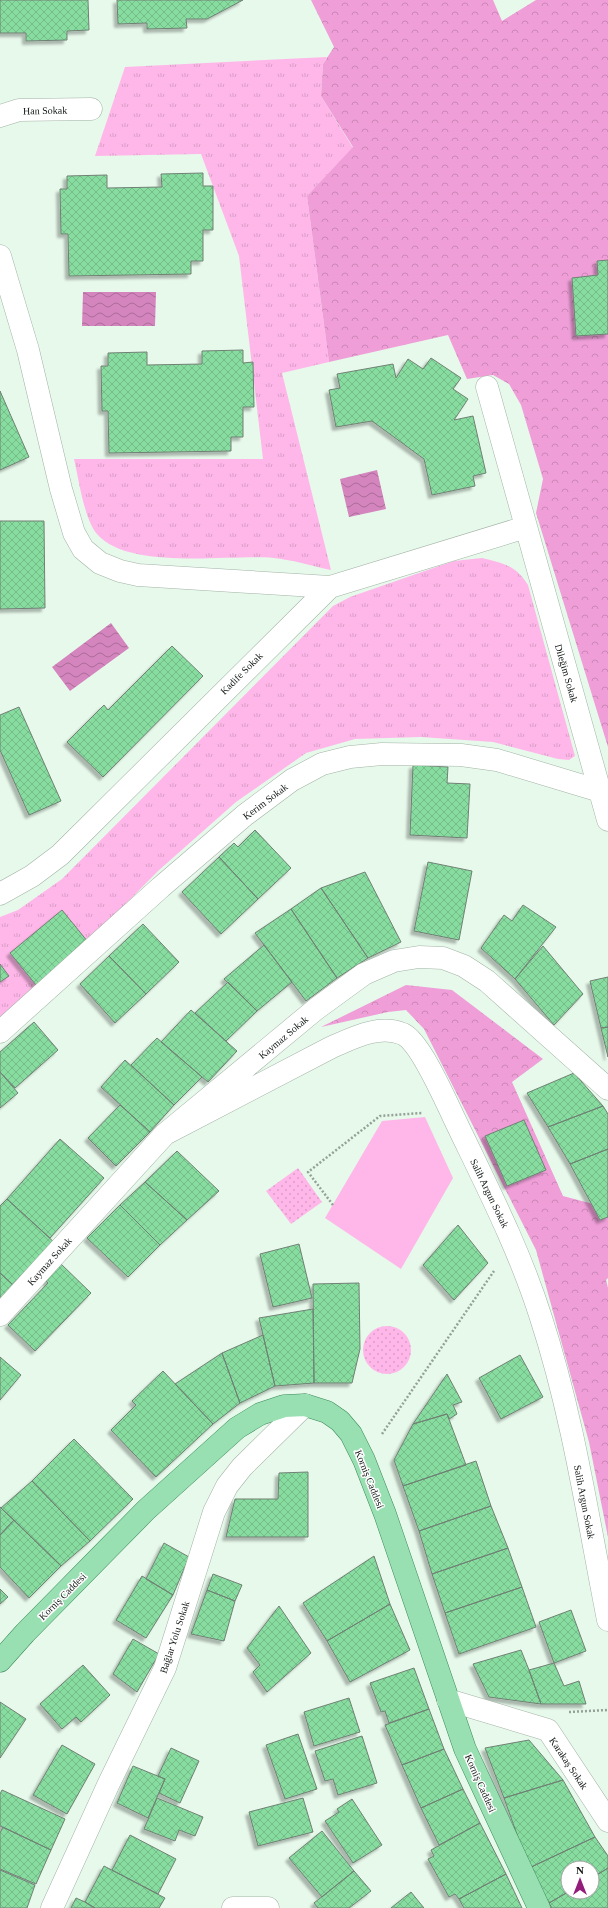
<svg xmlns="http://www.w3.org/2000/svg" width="608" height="1908" font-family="Georgia,serif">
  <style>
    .grass { fill: url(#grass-tufts) }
    .forest { fill: url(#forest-crowns) }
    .park { fill: url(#park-dots) }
    .pitch { fill: #ffb7e9 }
    .water { fill: url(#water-waves) }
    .building { fill: url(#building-cross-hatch); stroke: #708074; filter: url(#shadow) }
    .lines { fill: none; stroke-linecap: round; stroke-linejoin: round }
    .minor-casing { stroke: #a2b3a6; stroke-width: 23 }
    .major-casing { stroke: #3c8b59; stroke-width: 23 }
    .path { stroke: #93a196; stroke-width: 2.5; stroke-dasharray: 2 2; stroke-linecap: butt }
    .minor { stroke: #fff; stroke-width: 22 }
    .major { stroke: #98dfb2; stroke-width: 22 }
    .labels { text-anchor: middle; stroke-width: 3; stroke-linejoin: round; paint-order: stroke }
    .street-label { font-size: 10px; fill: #111713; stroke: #fff }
  </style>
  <defs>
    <pattern id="grass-tufts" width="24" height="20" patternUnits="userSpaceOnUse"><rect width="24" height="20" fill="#ffb7e9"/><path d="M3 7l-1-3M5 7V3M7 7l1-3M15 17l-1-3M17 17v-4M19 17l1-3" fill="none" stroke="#da9dc7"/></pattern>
    <pattern id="forest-crowns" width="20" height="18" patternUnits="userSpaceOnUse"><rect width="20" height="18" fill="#ef9ed8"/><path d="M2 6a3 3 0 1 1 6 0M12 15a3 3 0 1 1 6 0" fill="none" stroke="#cc87b8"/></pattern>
    <pattern id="park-dots" width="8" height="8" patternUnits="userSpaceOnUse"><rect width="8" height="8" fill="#ffb7e9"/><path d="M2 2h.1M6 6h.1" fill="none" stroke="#da9dc7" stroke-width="1.8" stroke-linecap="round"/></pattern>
    <pattern id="water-waves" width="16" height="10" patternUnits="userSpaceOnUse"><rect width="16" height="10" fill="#d485be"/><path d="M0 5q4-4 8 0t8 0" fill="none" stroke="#ab6c99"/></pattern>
    <pattern id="building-cross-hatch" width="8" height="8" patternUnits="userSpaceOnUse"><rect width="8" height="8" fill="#87dca0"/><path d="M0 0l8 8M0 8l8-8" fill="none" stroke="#74bc89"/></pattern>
    <filter id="shadow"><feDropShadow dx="-3.5" dy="3.5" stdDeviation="1" flood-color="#0004"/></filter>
  </defs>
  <rect width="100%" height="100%" fill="#e7f9eb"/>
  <!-- grass -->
  <path class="grass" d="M327 57 323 64 321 96 353 148 307 196 329 362 282 373 331 570C312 566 293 560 274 558 229 554 129 571 97 534 84 519 79 480 74 459H263L239 256 201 154 95 156 125 67Z
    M482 558C504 563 516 566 528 585L575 756 569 760 558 759 493 742 421 737 355 739 306 753 236 802 158 871 88 942 0 1021V917L18 910 62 879 333 606 350 597 416 574 454 561Z"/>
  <!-- forest -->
  <path class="forest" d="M311 0H493L502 21 536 0H608V747L536 513 543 479 521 405 509 384 493 375 467 379 448 335 329 362 307 196 353 147 321 96 323 64 334 47Z
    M406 985 452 990 543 1059 512 1082 563 1196 608 1208V1278L606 1280 608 1288V1537L589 1442 536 1250 424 1029 406 1010 388 1012 321 1027Z"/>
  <!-- park -->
  <path class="park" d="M298 1168 322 1202 291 1224 266 1191Z
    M363 1350a24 24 0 1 1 48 0a24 24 0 1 1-48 0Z"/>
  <!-- pitch -->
  <path class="pitch" d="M425 1117 453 1178 401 1269 325 1218 382 1121Z"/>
  <!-- water -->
  <path class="water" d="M83 292H156L155 326H82Z
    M377 470 386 509 349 517 340 479Z
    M111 623 129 648 70 691 52 667Z"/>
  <!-- building -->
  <path class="building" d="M0 0H88L89 30 67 31V40L26 41V33H0Z
    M117 0H243L207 19H186L187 28 147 29V23L118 24Z
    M203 173V186H213V230H203V261H191V274L69 276 68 234H61L60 189H67V176L107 175V188L162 187 161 174Z
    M608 260V334L576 336 572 278 598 275 597 261Z
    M243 350V363L253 362 254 407H243V437H231V451L109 453 108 411H102L101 366H108V353L147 352V365L202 364V351Z
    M431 358 461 378 453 389 468 399 454 420 473 416 486 473 473 476 475 486 432 495 424 459 372 421 336 427 329 390 340 388 337 374 393 364 396 378 408 359 423 369Z
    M0 391 29 457 0 470Z
    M0 521H44L45 608 0 609Z
    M172 646 203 676 103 777 67 742 104 705 108 710Z
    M19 707 61 801 29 815 0 750V715Z
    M413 765 448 767 447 783 470 784 467 838 410 835Z
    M255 830 291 868 258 899 219 857 234 843 238 847Z
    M219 857 258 899 221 934 182 892Z
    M428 862 472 871 459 940 414 931Z
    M365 872 401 942 368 958 321 888Z
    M321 888 368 958 337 978 291 909Z
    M523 905 556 927 515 979 481 948 504 915 512 921Z
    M291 909 337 978 306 1001 255 933Z
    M62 910 88 942 36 985 10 953Z
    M143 924 179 962 146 994 109 956Z
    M264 945 292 982 257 1011 224 979Z
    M543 946 583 994 554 1025 515 979Z
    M109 956 146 994 115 1023 80 984Z
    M0 964 9 976 0 982Z
    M608 977V1027L601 1028 590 981Z
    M228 982 257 1011 226 1041 195 1013Z
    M191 1010 237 1051 208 1082 161 1042Z
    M34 1022 58 1050 15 1088 0 1072V1052Z
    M608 1027V1057L601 1028Z
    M157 1038 202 1077 174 1105 131 1065Z
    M125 1060 174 1105 150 1132 101 1087Z
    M0 1072 18 1093 0 1108Z
    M574 1073 603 1106 548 1127 527 1093Z
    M120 1105 150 1132 116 1166 88 1138Z
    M603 1106 608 1114V1149L570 1164 548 1127Z
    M524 1120 546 1170 507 1186 485 1136Z
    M60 1139 104 1178 50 1238 7 1199Z
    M608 1149V1217L600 1220 570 1164Z
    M177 1151 219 1191 187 1220 145 1182Z
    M145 1182 187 1220 160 1245 120 1205Z
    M7 1199 56 1244 14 1286 0 1273V1206Z
    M120 1205 160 1245 128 1277 87 1238Z
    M458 1225 488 1263 454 1300 423 1265Z
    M299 1244 312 1298 273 1307 260 1254Z
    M60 1263 91 1293 35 1351 8 1325 48 1283 44 1279Z
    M0 1273 14 1286 0 1301Z
    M359 1283 360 1349 352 1383H314L313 1284Z
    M313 1309 314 1383 275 1386 259 1318Z
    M263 1335 275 1386 240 1403 222 1353Z
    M222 1353 240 1403 213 1424 175 1384Z
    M520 1355 543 1397 501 1419 479 1378Z
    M0 1357 21 1375 0 1400Z
    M163 1371 213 1424 156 1477 111 1430 136 1405 132 1401Z
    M447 1374 462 1402 453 1405 457 1414 449 1419 447 1414 413 1424Z
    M447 1414 466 1465 403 1486 394 1460 413 1424Z
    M74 1439 133 1499 90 1541 32 1481Z
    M476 1461 491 1506 419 1531 403 1486Z
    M308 1472V1537H226L235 1499H278L279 1473Z
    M32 1481 90 1541 61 1566 1 1508Z
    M491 1506 508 1548 432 1574 419 1531Z
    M0 1507 14 1520 0 1535Z
    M14 1520 61 1566 29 1598 0 1567V1535Z
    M164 1543 189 1557 173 1595 146 1579Z
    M508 1548 522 1587 445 1613 432 1574Z
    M374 1556 390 1604 327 1641 303 1603Z
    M213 1574 242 1585 235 1601 207 1590Z
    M142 1576 173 1595 146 1638 116 1620Z
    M522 1587 536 1627 459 1654 445 1613Z
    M0 1589 8 1597 0 1604Z
    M207 1590 235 1601 224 1641 191 1634Z
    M390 1604 410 1650 350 1682 327 1641Z
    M279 1606 311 1653 267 1692 253 1672 260 1665 247 1648Z
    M571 1610 586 1651 554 1663 539 1622Z
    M133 1639 159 1654 137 1692 113 1674Z
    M521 1650 529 1670 541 1704 489 1697 473 1664Z
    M554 1663 564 1686 579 1681 586 1704H541L529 1670Z
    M83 1665 110 1695 81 1722 76 1717 62 1729 40 1704Z
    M414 1668 429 1709 389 1723 385 1711 381 1712 370 1683Z
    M349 1698 360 1732 314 1746 304 1712Z
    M0 1702 26 1719 0 1758Z
    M429 1709 444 1749 402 1765 385 1725Z
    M298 1734 317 1789 285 1799 266 1745Z
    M362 1736 377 1783 338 1795 333 1779 325 1781 315 1751Z
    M529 1740 563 1780 504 1798 485 1748Z
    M62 1745 95 1764 67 1814 33 1795Z
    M171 1748 199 1761 180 1803 159 1793 165 1779 158 1776Z
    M444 1749 463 1789 421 1808 402 1765Z
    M133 1766 165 1779 148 1818 117 1803Z
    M563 1780 595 1837 529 1868 504 1798Z
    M463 1789 480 1823 439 1845 421 1808Z
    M2 1790 65 1819 51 1850 0 1826V1794Z
    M157 1798 203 1817 195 1836 179 1830 175 1841 144 1829Z
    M303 1798 313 1832 258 1846 249 1812Z
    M352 1799 382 1845 353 1863 325 1821 339 1812 337 1809Z
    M480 1823 506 1874 459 1899 455 1894 449 1897 428 1859 434 1856 431 1850Z
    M3 1827 51 1850 36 1884 0 1869V1833Z
    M322 1831 354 1871 322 1897 289 1858Z
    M130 1835 176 1859 158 1894 112 1870Z
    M595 1837 608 1856V1868L592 1878V1868H568V1892L549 1903 529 1868Z
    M104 1866 165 1898 159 1908H95L85 1902Z
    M608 1868V1908H552L549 1903 568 1892H592V1878Z
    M0 1870 35 1885 27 1908H0Z
    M354 1871 371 1891 349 1908H318L314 1903Z
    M506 1874 522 1908H464L459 1899Z
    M411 1892 424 1908H391Z
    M76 1898 85 1902 95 1908H71Z"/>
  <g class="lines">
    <defs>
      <path id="minor" d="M0 116 19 110 91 109
        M0 256 28 350 61 489 74 533 83 549 100 563 120 571 138 575 330 587
        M487 387 608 820
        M0 894 32 876 60 855 330 587 526 527
        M0 1032 161 887 245 815 292 780 322 764 350 757 382 754 461 755 497 760 600 791H608
        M165 1134 332 1047C353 1038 379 1024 403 1034 420 1042 445 1099 454 1118 485 1183 519 1248 541 1318 573 1416 588 1519 608 1620
        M0 1315 165 1134 316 1009 364 974 394 961 419 957 443 958 464 966 487 981 608 1089
        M448 1700 548 1730 608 1821
        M52 1908 109 1783 165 1668 214 1512 227 1486 242 1467 305 1405
        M233 1908H268"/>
      <path id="major" d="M0 1661 25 1633 146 1510 237 1428 260 1414 284 1406 305 1405 327 1412 340 1421 351 1434 364 1460 385 1514 465 1749 539 1908"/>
    </defs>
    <!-- minor casing -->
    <use href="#minor" class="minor-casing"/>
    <!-- major casing -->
    <use href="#major" class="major-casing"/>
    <!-- path -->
    <path class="path" d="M333 1205 308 1172 380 1116 422 1113
      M382 1434 494 1271
      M569 1712 608 1710"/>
    <!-- minor -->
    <use href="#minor" class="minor"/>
    <!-- major -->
    <use href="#major" class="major"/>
  </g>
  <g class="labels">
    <!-- street labels -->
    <g class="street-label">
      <text transform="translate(45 110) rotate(-1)" y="4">Han Sokak</text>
      <text transform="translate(241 673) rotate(-45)" y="4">Kadife Sokak</text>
      <text transform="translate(567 673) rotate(74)" y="4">Dileğim Sokak</text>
      <text transform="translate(265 801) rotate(-37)" y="4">Kerim Sokak</text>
      <text transform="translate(283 1037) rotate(-40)" y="4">Kaymaz Sokak</text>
      <text transform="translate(490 1193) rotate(64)" y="4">Salih Argun Sokak</text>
      <text transform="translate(49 1261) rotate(-48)" y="4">Kaymaz Sokak</text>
      <text transform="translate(370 1479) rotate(68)" y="4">Korniş Caddesi</text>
      <text transform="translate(585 1502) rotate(79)" y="4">Salih Argun Sokak</text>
      <text transform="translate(62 1596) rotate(-45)" y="4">Korniş Caddesi</text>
      <text transform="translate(174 1637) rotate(-72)" y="4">Bağlar Yolu Sokak</text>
      <text transform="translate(569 1763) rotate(56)" y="4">Karakaş Sokak</text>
      <text transform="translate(481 1783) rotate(66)" y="4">Korniş Caddesi</text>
    </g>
  </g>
  <!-- north arrow -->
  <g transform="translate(580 1880)"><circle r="19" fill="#ffffff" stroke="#a0a2a1"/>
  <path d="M0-3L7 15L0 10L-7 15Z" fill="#931d7b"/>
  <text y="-6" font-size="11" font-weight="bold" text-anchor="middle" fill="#111713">N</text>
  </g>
</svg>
